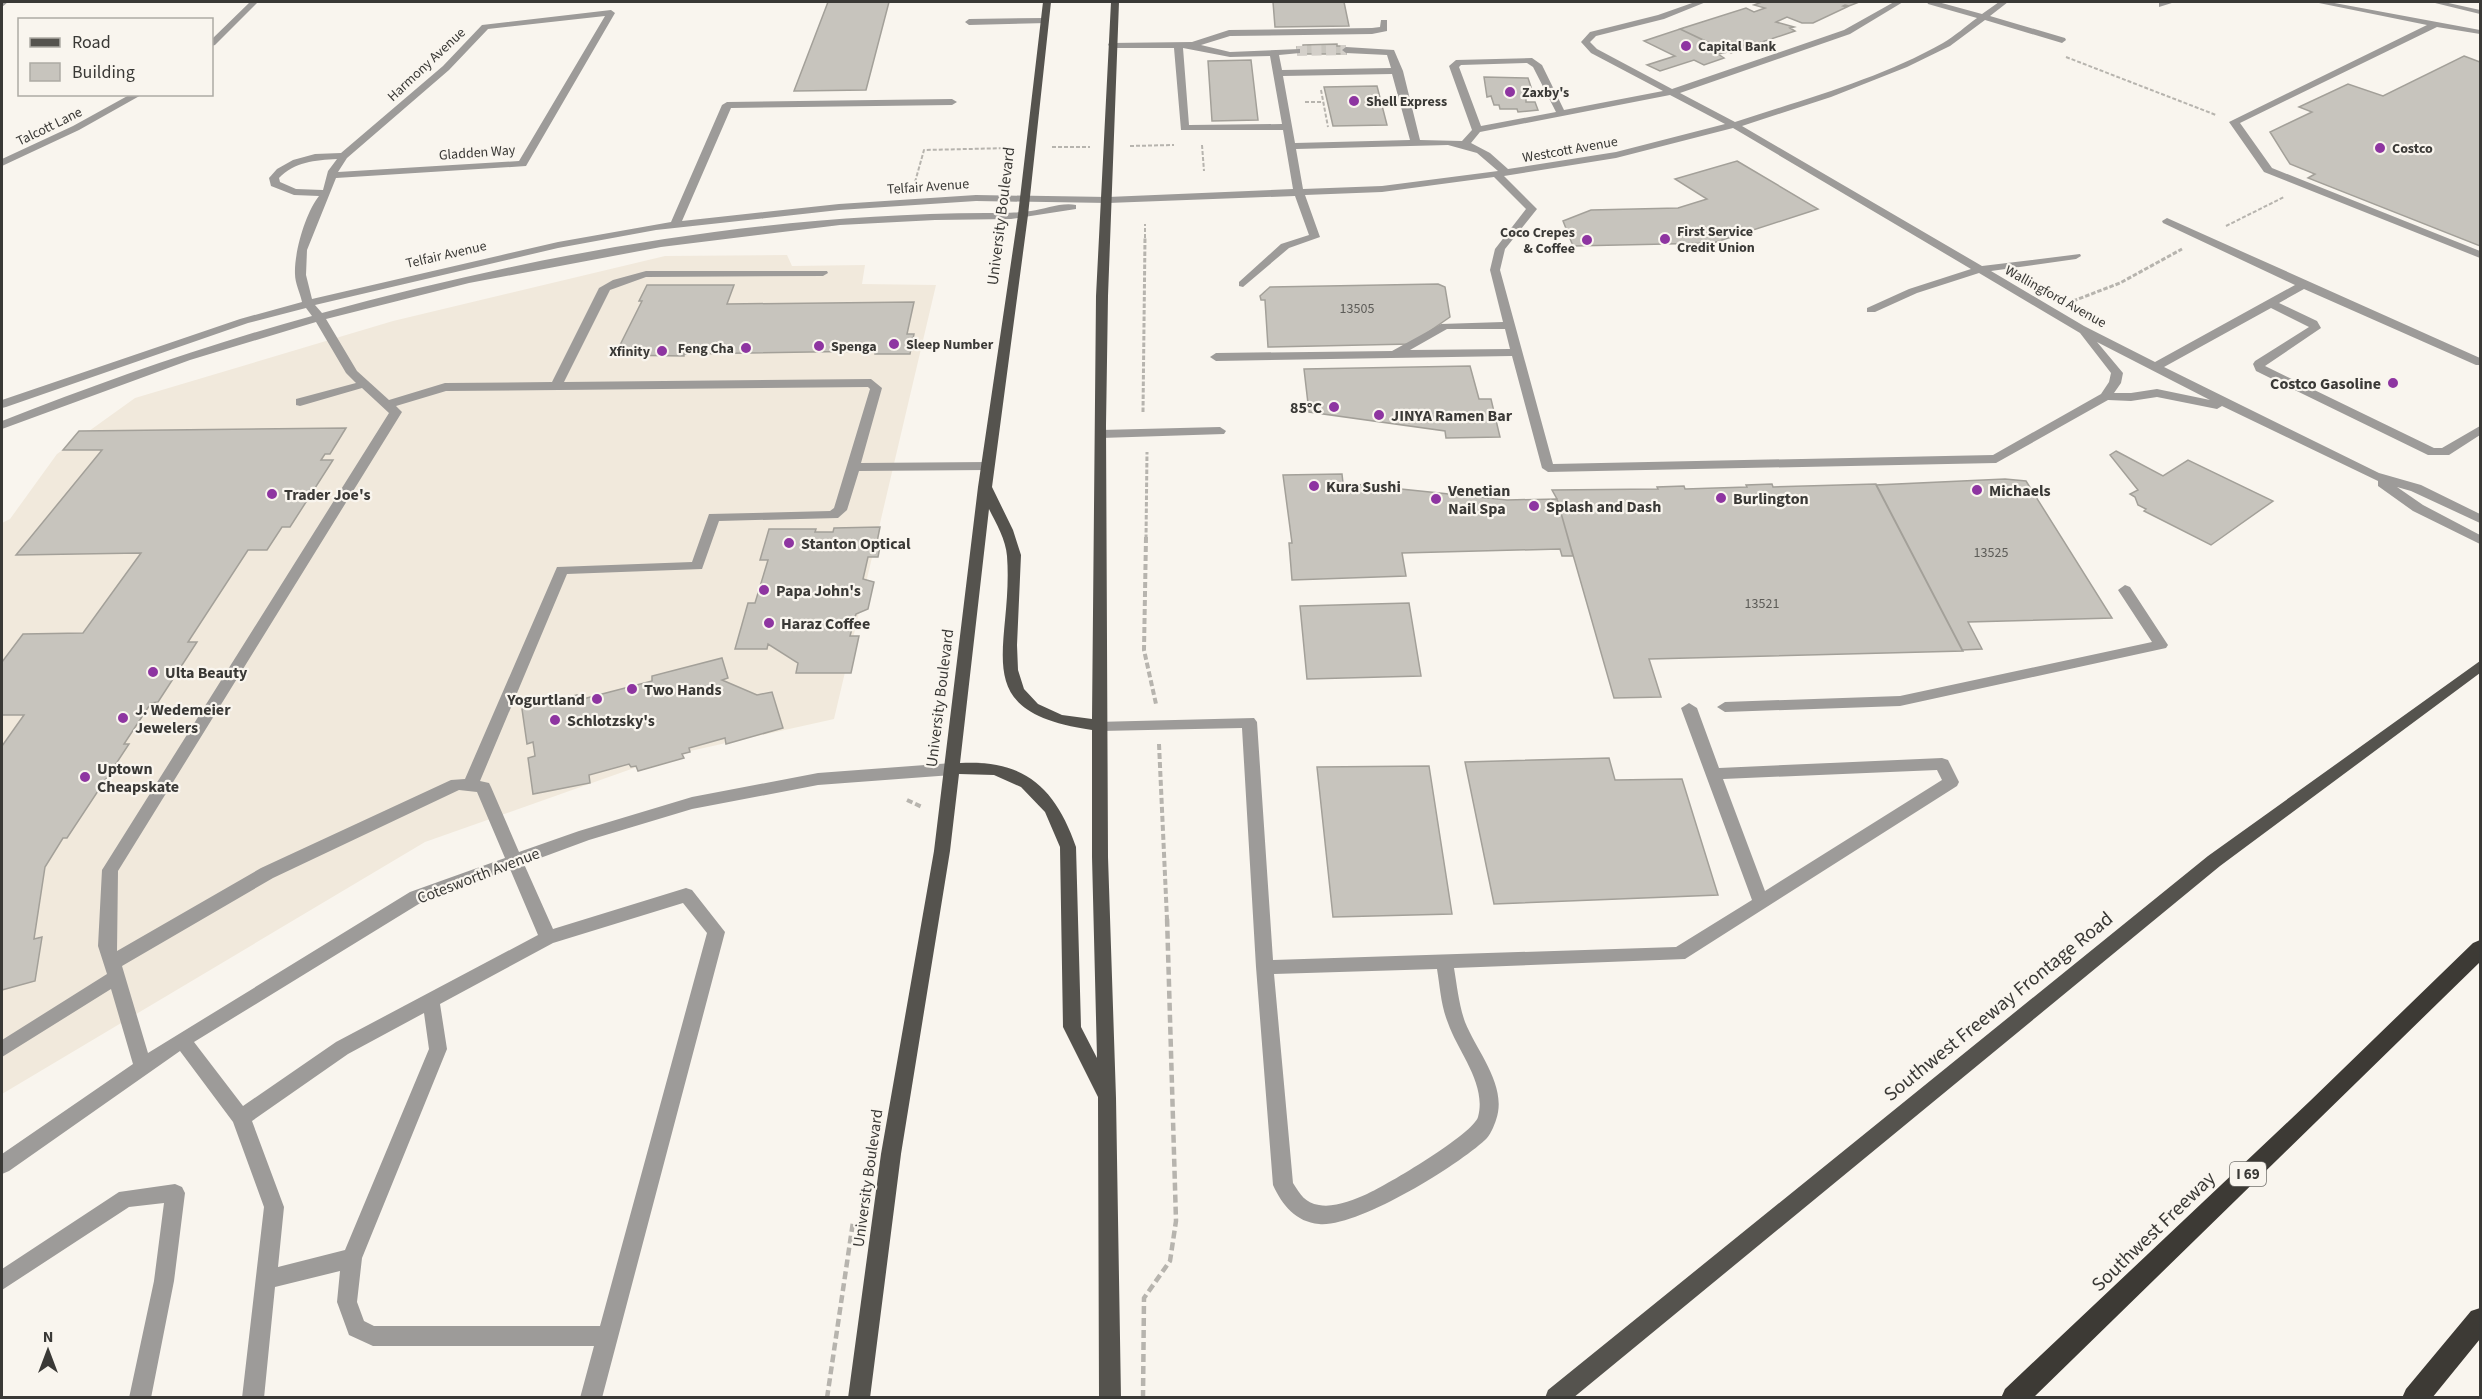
<svg xmlns="http://www.w3.org/2000/svg" width="2482" height="1399" font-family="'Source Sans 3',sans-serif">
  <style>
    .built { fill: #f1e9dc }
    .building { fill: #c7c4bd; stroke: #a3a099; stroke-width: 1.5 }
    .lines { fill: none; stroke-linecap: round; stroke-linejoin: round }
    .minor-tunnel { stroke: #d3cfc9; stroke-width: 10; stroke-dasharray: 10 4.5; stroke-linecap: butt }
    .path-far3 { stroke: #b7b4ae; stroke-width: 2; stroke-dasharray: 4 2; stroke-linecap: butt }
    .path-far2 { stroke: #b7b4ae; stroke-width: 3; stroke-dasharray: 4.5 2; stroke-linecap: butt }
    .path-far1 { stroke: #b7b4ae; stroke-width: 4; stroke-dasharray: 6 3; stroke-linecap: butt }
    .path { stroke: #b7b4ae; stroke-width: 4.5; stroke-dasharray: 8 4; stroke-linecap: butt }
    .minor { fill: #9d9b99; fill-rule: evenodd }
    .major { fill: #55534e; fill-rule: evenodd }
    .highway { fill: #3d3a35; fill-rule: evenodd }
    .poi-dot { fill: #8e35a1; stroke: #f9f5ee; stroke-width: 2 }
    .labels { text-anchor: middle; stroke-width: 4.5; stroke-linejoin: round; paint-order: stroke }
    .far-poi-label { font-size: 14px; font-weight: bold; fill: #3a3936; stroke: #f9f5ee; text-anchor: start }
    .far-street-label { font-size: 14px; fill: #3a3936; stroke: #f9f5ee }
    .number-label { font-size: 14px; fill: #5d5c58 }
    .shield { fill: #f9f5ee; stroke: #73716d; stroke-width: 1.5 }
    .shield-label { font-size: 15px; font-weight: bold; fill: #3a3936 }
    .street-label { font-size: 16px; fill: #3a3936; stroke: #f9f5ee }
    .poi-label { font-size: 16px; font-weight: bold; fill: #3a3936; stroke: #f9f5ee; text-anchor: start }
    .near-street-label { font-size: 20px; fill: #3a3936; stroke: #f9f5ee }
  </style>
  <rect width="100%" height="100%" fill="#f9f5ee"/>
  <!-- built -->
  <path class="built" d="M787 255 792 266 865 265 862 284 936 285 834 719 668 756 425 842 2 1094V523L10 519 57 454 135 398 393 321 665 256Z"/>
  <!-- building -->
  <path class="building" d="M828 2H889L866 90 794 91Z
    M1273 2H1344L1349 26 1275 27Z
    M1762 2H1859L1849 6 1845 5 1843 6 1847 7 1813 23H1802L1787 17 1776 22 1794 27 1790 28 1795 31 1750 46 1743 45 1747 47 1731 53 1680 29 1746 8 1754 12 1765 8 1754 5Z
    M1680 29 1728 52 1718 54 1724 58 1704 65 1694 60 1660 71 1647 65 1675 56 1644 41Z
    M1337 44V46H1345L1346 54H1298L1297 47H1303V45Z
    M2464 56 2480 62V246L2308 178 2315 174 2290 164 2270 132 2312 112 2299 107 2348 84 2383 96Z
    M1251 60 1258 120 1212 121 1208 61Z
    M1484 77 1528 78 1531 87H1525L1532 89 1535 96 1526 98V102H1535L1538 110 1518 112 1517 109H1500L1499 105H1494L1491 96 1487 97Z
    M1377 86 1387 125 1333 126 1324 87Z
    M1737 161 1818 209 1713 243 1573 246 1563 221 1591 210 1678 208 1707 199 1675 179Z
    M1438 284 1445 287 1450 317 1411 344 1268 347 1265 300H1261L1260 296 1270 287Z
    M647 285H734L727 304 914 302 907 334H914L910 354H875V351L684 354V356L615 355 642 301H639Z
    M1470 366 1479 399H1491L1500 437 1446 438 1445 431 1309 412 1304 369Z
    M346 428 330 454H325L321 460H333L290 527H282L267 550H248L188 642H197L158 702 151 703 124 744H129L67 838H63L45 867 34 939 42 937 35 981 2 990V746L24 715H2V662L23 634 83 633 141 553 16 555 102 450H63L79 431Z
    M2116 451 2163 476 2188 460 2273 501 2211 545 2144 511 2146 509 2138 505 2135 497 2130 494 2138 490 2110 455Z
    M1342 474 1343 483 1507 500 1557 499 1573 556H1562L1560 549 1402 553 1406 576 1292 580 1289 543H1292L1283 475Z
    M2005 479 2026 481 2112 618 1968 622 1982 649 1962 650 1876 485Z
    M1772 484 1773 487 1876 484 1963 651 1649 659 1661 697 1614 698 1557 499 1552 490 1658 489 1657 487 1684 486 1685 489 1747 487 1746 485Z
    M880 527 877 542H881L878 557H868L863 579 874 582 868 609 856 614 850 636H859L851 673H796L798 663 768 644 767 649H735L748 603H755L768 560H760L769 529H816L815 532H833L834 528Z
    M1409 603 1421 676 1307 679 1300 606Z
    M722 658 728 678 722 680 757 695 772 692 783 728 726 744 725 738 689 748 690 752 682 754 684 758 638 771 636 766 631 767 629 764 589 775 590 783 533 794 528 758 535 756 533 742 527 744 522 709 577 695 579 700 652 681V676Z
    M1609 758 1615 780 1682 779 1718 895 1494 904 1465 762Z
    M1429 766 1452 914 1333 917 1317 767Z"/>
  <g class="lines">
    <!-- minor-tunnel -->
    <path class="minor-tunnel" d="M1297 51 1346 50"/>
    <!-- path-far3 -->
    <path class="path-far3" d="M2066 57 2216 115
      M1321 90 1328 127
      M1305 102H1323
      M1202 145 1204 171
      M1130 146 1174 145
      M1052 147H1090
      M915 182 924 150 1012 148
      M2226 226 2284 197
      M1145 238V224"/>
    <!-- path-far2 -->
    <path class="path-far2" d="M2073 301 2120 283 2182 249
      M1143 412 1145 237
      M1146 539 1147 452"/>
    <!-- path-far1 -->
    <path class="path-far1" d="M1146 537 1144 650 1156 704
      M1159 744 1167 919
      M907 800 922 807"/>
    <!-- path -->
    <path class="path" d="M827 1398 853 1222
      M1143 1398 1144 1298 1170 1261 1176 1221 1167 917"/>
    <!-- minor -->
    <path class="minor" d="M2 2H8L2 7Z
      M250 2H258L215 45 212 46V39Z
      M1695 2H1706L1664 19 1596 36 1590 42 1597 49 1672 89 1844 30 1894 2H1903L1850 34 1680 93 1735 122C1805 99 1879 79 1943 43 1955 36 1966 26 1977 18L1928 4 1927 2H1938L1982 14 1999 2H2008L1990 16 2065 38 2066 40 2062 43 1985 20 1950 46 1907 67 1831 97 1742 126 1982 266 2080 254 2081 256 2076 259 1991 271 2084 326 2155 362 2295 285 2163 223 2162 221 2167 218 2480 358V365H2476L2304 289 2279 303 2317 321 2321 328 2265 366 2434 448H2442L2480 426V435L2449 455H2428L2256 371 2253 364 2255 361 2309 327 2271 308 2164 367 2379 473 2421 485 2480 514V523L2411 491 2397 487 2423 505 2480 535V544L2413 511 2378 486V481L2222 406 2217 409 2157 397 2131 401 2108 400 1996 463 1548 472 1542 468 1512 356 1216 361 1210 357 1216 353 1392 351 1441 324 1503 322 1490 270 1495 249 1526 209 1494 177 1382 192 1305 195 1320 237 1289 248 1243 287 1239 286V282L1281 244 1309 235 1295 196 1108 203 976 201 839 210 656 230 558 248 315 305 322 313C537 254 762 214 986 213 1001 213 1016 213 1031 211 1045 209 1062 202 1076 205V209L1011 219 935 220 840 225 661 247 469 283 326 319 357 371 389 400 445 383 552 382 599 288 613 280 646 271H827L828 273 823 276 646 277 610 290 564 382 871 379 882 388 861 463 988 462 994 466 988 470 859 471 847 510 838 518 719 521 702 569 567 574 480 781 489 783 491 787 519 852 579 831 692 797 818 773 952 763 958 765 960 769 958 773 952 775 818 785 692 809 589 840 524 864 553 929 686 888 692 890 725 932 602 1398H580L594 1346H373L349 1335 337 1302 340 1271 275 1287 264 1398H242L264 1207 233 1122 180 1051 9 1171 2 1174V1154L133 1064 111 989 2 1057V1040L107 974 98 946 102 870 389 413 362 388 300 406 296 405V399L356 383 346 373 316 322 190 360 2 429V421C104 381 206 345 312 316L306 308 248 323 6 407 2 408V400L240 319 302 302C300 293 295 283 295 274 294 252 306 212 319 196L294 195 271 186 269 178 277 169 293 160 315 154 341 153 443 66 482 25 611 10 615 13 526 166 336 178 307 250 306 275 312 299 558 242 671 222 722 105 727 102 952 99 957 102 952 105 731 108 682 221 839 204 976 195 1108 197 1293 189 1283 130H1181L1174 48H1112L1108 45 1109 43 1192 42 1229 30 1372 28 1380 27 1381 20H1387V31L1372 34 1230 36 1201 45 1230 52 1300 49V53L1279 55 1282 70 1391 68 1387 55 1346 53 1342 50 1346 47 1394 50 1403 71 1420 140 1462 141 1472 130 1449 66 1456 60 1532 58 1542 65 1564 110 1663 91 1591 53 1581 42 1590 32 1658 15ZM605 16 519 161 338 172 347 158 449 70 488 29ZM1183 48 1230 57 1270 56 1282 124 1189 125ZM1527 63 1533 67 1556 112 1481 126 1459 67 1461 65ZM1392 74 1410 140 1295 143 1283 76ZM1670 95 1725 124 1616 152 1508 169 1490 153 1471 143 1480 132ZM1733 128 1971 269 1909 289 1867 308V312H1875L1917 293 1979 273 2080 333 2111 373 2109 382 2101 394 1993 455 1553 464 1500 270 1505 249 1537 209 1504 176 1616 158ZM1448 145 1477 153 1498 171 1382 186 1303 189 1296 149ZM337 159 328 171 323 190 296 189 280 182 279 178C294 162 315 160 337 159ZM1447 329H1505L1510 349 1410 350ZM2097 342 2210 400 2157 389 2131 393H2114L2121 383 2123 373ZM868 387 870 389 834 508 830 511 709 514 692 562 557 567 465 779 451 780 261 868 117 951 118 871 402 412 396 406 446 391ZM459 790 477 792 505 858 410 892 148 1053 122 966 273 878ZM510 869 538 935 336 1042 243 1106 194 1042 422 902ZM683 903 707 933 600 1326H374L364 1321 357 1302 362 1258 447 1049 440 1004 553 943ZM424 1013 429 1049 345 1250 278 1267 284 1207 252 1121 348 1054Z
      M2164 2H2175L2159 7V3Z
      M2314 2H2329L2480 30V34L2437 27 2240 123 2272 168 2480 251V258L2264 172 2229 122 2427 25Z
      M2431 2H2444L2480 10V14Z
      M1044 18 1048 21 1047 23 969 25 965 22 969 19Z
      M131 94H143L79 130 2 166V159L73 126Z
      M1220 427 1226 431 1224 434 1101 438 1095 434 1101 430Z
      M2125 585 2130 587 2166 642 2168 645 2166 648 1900 706 1725 712 1717 707 1725 702 1900 696 2152 642 2118 590Z
      M1689 703 1697 708 1719 768 1942 758 1948 760 1959 782 1957 786 1685 959 1454 968C1457 986 1459 1005 1465 1022 1477 1052 1508 1086 1496 1120 1494 1126 1490 1136 1485 1140 1457 1166 1357 1228 1319 1224 1296 1222 1282 1205 1273 1185L1256 967 1242 728 1101 731 1093 726 1096 722 1254 718 1257 722 1273 960 1676 947 1752 900 1681 708ZM1937 770 1942 780 1765 891 1723 779ZM1437 969C1440 987 1441 1006 1448 1023 1458 1052 1487 1084 1478 1117 1473 1134 1387 1185 1367 1194 1353 1200 1334 1208 1319 1205 1305 1203 1300 1194 1293 1183L1274 974Z
      M175 1184 182 1187 185 1193 174 1281 151 1398H129L154 1281 164 1203 129 1207 2 1290V1269L119 1192Z"/>
    <!-- major -->
    <path class="major" d="M1043 2H1051L1028 215 992 487 1013 530 1021 555 1017 645 1018 670 1024 689 1038 704 1062 715 1092 719 1096 296 1111 2H1119L1108 296 1106 425 1108 857 1116 1098 1121 1398H1099L1098 1097 1063 1027 1060 847 1045 812 1021 787 994 775 959 774 950 851 901 1154 870 1398H848L881 1154 934 851 978 487 1018 215ZM989 509C996 523 1006 540 1007 556 1014 648 963 712 1092 730V857L1097 1058 1081 1027 1076 847C1056 789 1025 759 960 763Z
      M2480 661V673L2220 866 1573 1398H1545L1548 1390 2208 856Z"/>
    <!-- highway -->
    <path class="highway" d="M2480 940V962L2033 1398H2001L2005 1389 2310 1101 2473 943Z
      M2480 1308V1339L2432 1398H2402L2406 1389 2471 1311Z"/>
  </g>
  <!-- markers -->
  <g class="poi-dot">
    <circle cx="1686" cy="46" r="6"/>
    <circle cx="1510" cy="92" r="6"/>
    <circle cx="1354" cy="101" r="6"/>
    <circle cx="2380" cy="148" r="6"/>
    <circle cx="1665" cy="239" r="6"/>
    <circle cx="1587" cy="240" r="6"/>
    <circle cx="894" cy="344" r="6"/>
    <circle cx="819" cy="346" r="6"/>
    <circle cx="746" cy="348" r="6"/>
    <circle cx="662" cy="351" r="6"/>
    <circle cx="2393" cy="383" r="6"/>
    <circle cx="1334" cy="407" r="6"/>
    <circle cx="1379" cy="415" r="6"/>
    <circle cx="1314" cy="486" r="6"/>
    <circle cx="1977" cy="490" r="6"/>
    <circle cx="272" cy="494" r="6"/>
    <circle cx="1721" cy="498" r="6"/>
    <circle cx="1436" cy="499" r="6"/>
    <circle cx="1534" cy="506" r="6"/>
    <circle cx="789" cy="543" r="6"/>
    <circle cx="764" cy="590" r="6"/>
    <circle cx="769" cy="623" r="6"/>
    <circle cx="153" cy="672" r="6"/>
    <circle cx="632" cy="689" r="6"/>
    <circle cx="597" cy="699" r="6"/>
    <circle cx="123" cy="718" r="6"/>
    <circle cx="555" cy="720" r="6"/>
    <circle cx="85" cy="777" r="6"/>
  </g>
  <g class="labels">
    <!-- far-poi labels -->
    <g class="far-poi-label">
      <text x="1698" y="51">Capital Bank</text>
      <text x="1522" y="97">Zaxby's</text>
      <text x="1366" y="106">Shell Express</text>
      <text x="2392" y="153">Costco</text>
      <text x="1677" y="236">First Service<tspan x="1677" dy="16">Credit Union</tspan></text>
      <text x="1575" y="237" text-anchor="end">Coco Crepes<tspan x="1575" dy="16">&amp; Coffee</tspan></text>
      <text x="906" y="349">Sleep Number</text>
      <text x="831" y="351">Spenga</text>
      <text x="734" y="353" text-anchor="end">Feng Cha</text>
      <text x="650" y="356" text-anchor="end">Xfinity</text>
    </g>
    <!-- far-street labels -->
    <g class="far-street-label">
      <text transform="translate(426 64) rotate(-43)" y="5">Harmony Avenue</text>
      <text transform="translate(49 126) rotate(-26)" y="5">Talcott Lane</text>
      <text transform="translate(1570 149) rotate(-10)" y="5">Westcott Avenue</text>
      <text transform="translate(477 152) rotate(-4)" y="5">Gladden Way</text>
      <text transform="translate(928 186) rotate(-4)" y="5">Telfair Avenue</text>
      <text transform="translate(446 254) rotate(-13)" y="5">Telfair Avenue</text>
      <text transform="translate(2056 296) rotate(29)" y="5">Wallingford Avenue</text>
    </g>
    <!-- number labels -->
    <g class="number-label">
      <text x="1357" y="313">13505</text>
      <text x="1991" y="557">13525</text>
      <text x="1762" y="608">13521</text>
    </g>
    <!-- shield labels -->
    <rect class="shield" x="2230" y="1162" width="36" height="24" rx="4.5"/>
    <g class="shield-label">
      <text x="2248" y="1179">I 69</text>
    </g>
    <!-- street labels -->
    <g class="street-label">
      <text transform="translate(1000 216) rotate(-83)" y="6">University Boulevard</text>
      <text transform="translate(939 698) rotate(-83)" y="6">University Boulevard</text>
      <text transform="translate(478 875) rotate(-21)" y="6">Cotesworth Avenue</text>
      <text transform="translate(867 1178) rotate(-82)" y="6">University Boulevard</text>
    </g>
    <!-- poi labels -->
    <g class="poi-label">
      <text x="2381" y="389" text-anchor="end">Costco Gasoline</text>
      <text x="1322" y="413" text-anchor="end">85°C</text>
      <text x="1391" y="421">JINYA Ramen Bar</text>
      <text x="1326" y="492">Kura Sushi</text>
      <text x="1448" y="496">Venetian<tspan x="1448" dy="18">Nail Spa</tspan></text>
      <text x="1989" y="496">Michaels</text>
      <text x="284" y="500">Trader Joe's</text>
      <text x="1733" y="504">Burlington</text>
      <text x="1546" y="512">Splash and Dash</text>
      <text x="801" y="549">Stanton Optical</text>
      <text x="776" y="596">Papa John's</text>
      <text x="781" y="629">Haraz Coffee</text>
      <text x="165" y="678">Ulta Beauty</text>
      <text x="644" y="695">Two Hands</text>
      <text x="585" y="705" text-anchor="end">Yogurtland</text>
      <text x="135" y="715">J. Wedemeier<tspan x="135" dy="18">Jewelers</tspan></text>
      <text x="567" y="726">Schlotzsky's</text>
      <text x="97" y="774">Uptown<tspan x="97" dy="18">Cheapskate</tspan></text>
    </g>
    <!-- near-street labels -->
    <g class="near-street-label">
      <text transform="translate(1998 1006) rotate(-39)" y="7">Southwest Freeway Frontage Road</text>
      <text transform="translate(2153 1231) rotate(-44)" y="7">Southwest Freeway</text>
    </g>
  </g>
  <!-- border -->
  <rect width="2482" height="1399" fill="none" stroke="#3a3936" stroke-width="6"/>
  <!-- legend -->
  <rect x="18" y="18" width="195" height="78" fill="#f9f5ee" stroke="#adaaa4" stroke-width="1.5"/>
  <rect x="30" y="38" width="30" height="9" fill="#55534e" stroke="#adaaa4" stroke-width="1.5"/>
  <text x="72" y="48" font-size="18" fill="#3a3936">Road</text>
  <rect x="30" y="63" width="30" height="18" fill="#c7c4bd" stroke="#adaaa4" stroke-width="1.5"/>
  <text x="72" y="78" font-size="18" fill="#3a3936">Building</text>
  <!-- north arrow -->
  <g transform="translate(48 1351)" stroke="#f9f5ee" stroke-width="4.5" paint-order="stroke">
  <path d="M0-4.5L10 22L0 15L-10 22Z" fill="#3a3936"/>
  <text y="-9" font-size="16" font-weight="bold" text-anchor="middle" fill="#3a3936">N</text>
  </g>
</svg>
